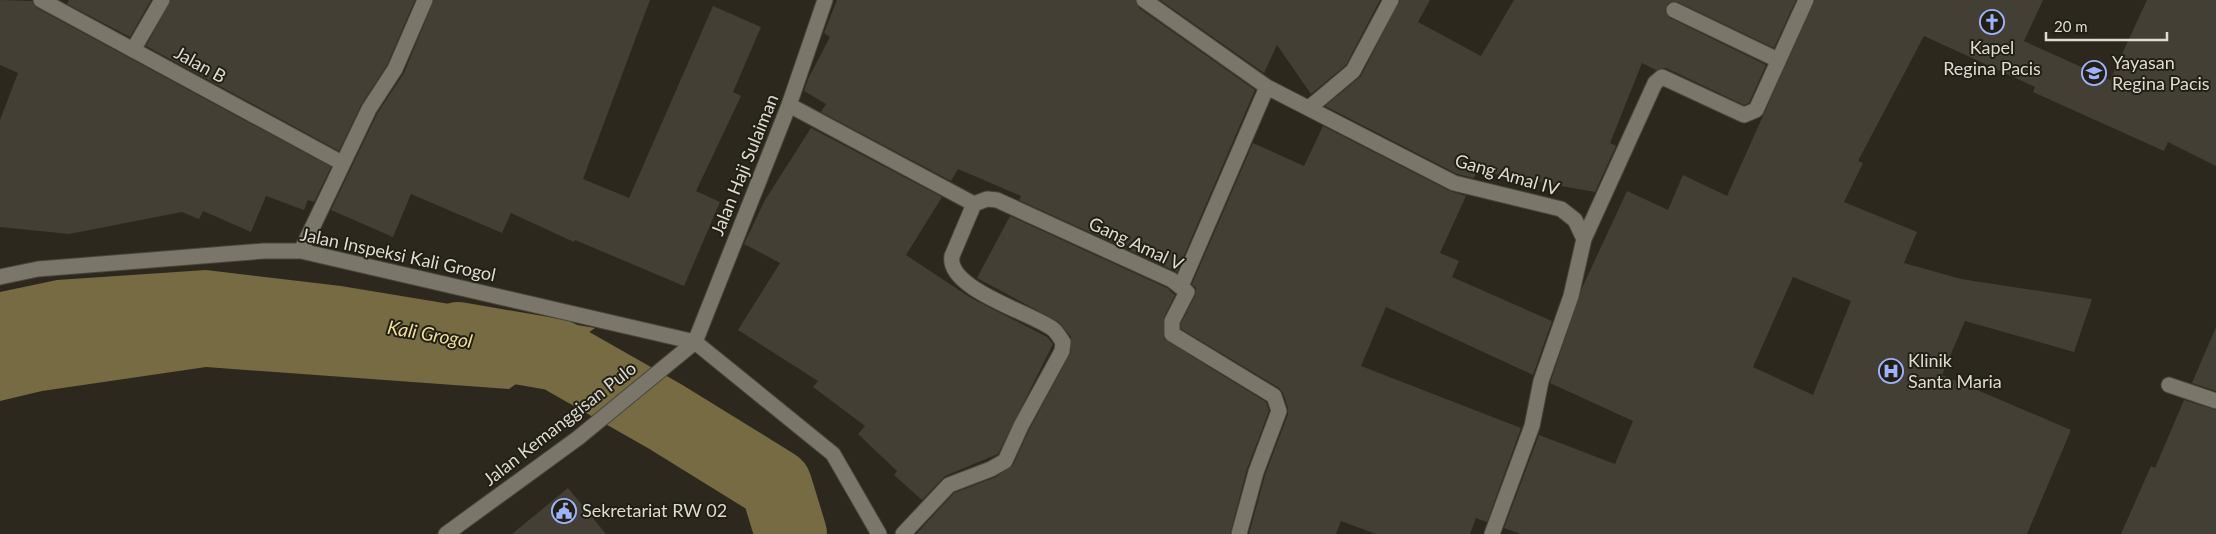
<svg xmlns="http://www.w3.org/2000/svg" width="2216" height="534" font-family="Lato,sans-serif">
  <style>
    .water { fill: #776b44 }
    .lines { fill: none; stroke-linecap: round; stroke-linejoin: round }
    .river { stroke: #776b44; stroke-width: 72 }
    .building { fill: #433f34; fill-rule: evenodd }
    .minor-casing { stroke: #48463c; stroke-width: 17 }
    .minor { stroke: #7a7669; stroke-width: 15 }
    .labels { text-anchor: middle; stroke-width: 4; stroke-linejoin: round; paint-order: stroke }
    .poi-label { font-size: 18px; fill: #dddbd4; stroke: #221f14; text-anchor: start }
    .street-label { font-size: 18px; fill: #dddbd4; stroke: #221f14 }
    .water-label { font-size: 19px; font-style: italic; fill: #f1dc9a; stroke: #221f14 }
  </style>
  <rect width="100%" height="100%" fill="#2c281d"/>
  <!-- water -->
  <path class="water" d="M206 270 341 286 595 328 509 389 206 367 42 391 0 401V292L57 280Z"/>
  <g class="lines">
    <!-- river -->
    <path class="river" d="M458 338 557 355 666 417 776 485 791 534"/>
  </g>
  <!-- building -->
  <path class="building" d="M0 0 32 1 37 8 331 167 314 202 308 200 304 210 266 196 251 232 203 211 199 219 182 212 69 234 0 227V120L18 73 0 65Z
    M69 0H151L130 37 67 4Z
    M171 0H415L387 65 361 105 339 151 146 46Z
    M434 0H650L583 179 629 198 713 6 761 27 733 92 741 96 696 191 720 202 684 286 575 240 574 242 511 213 502 233 411 194 393 237 331 210 377 114 404 73Z
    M837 0H1135L1139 8 1255 90 1177 272 1019 200 1021 196 958 169 951 181 821 112 826 104 804 91 808 79 830 37 824 33Z
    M1160 0H1380L1346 65 1311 94 1277 45 1264 73Z
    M1400 0H1430L1418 22 1481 56 1514 0H1796L1774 48 1678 2 1668 3 1665 11 1670 18 1766 65 1749 103 1744 105 1666 68 1656 70 1642 63 1610 143 1616 146 1595 192 1477 171 1474 178 1457 174 1325 106 1361 76Z
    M1815 0H2043L2024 41 2110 80 2147 0H2216V166L2168 142 2164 151 2033 92 2035 87 1924 36 1858 161 1863 163 1844 202 1917 232 1904 263 1961 279 2092 299 2074 352 1965 321 1942 375 2071 430 2027 534H1521L1504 528 1539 435 1615 464 1633 421 1550 383 1582 288 1627 191 1668 210 1683 175 1727 196ZM1793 277 1851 301 1813 395 1753 367Z
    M1323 126 1450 191 1466 196 1440 253 1459 261 1452 277 1552 321 1533 375 1386 307 1361 366 1521 428 1487 522 1476 518 1470 534H1376L1341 521 1336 534H1249L1265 475 1288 414V408L1283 393 1279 388 1181 329V323L1195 296 1196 288 1192 284 1253 143 1304 166Z
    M811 128 942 197 906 255 971 298 1047 337 1053 344 998 454 945 476 922 500 894 475 897 471 858 434 865 426 813 387 818 381 738 330 780 263 744 244 765 200Z
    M1010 216 1167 288 1175 295 1164 317V339L1266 402 1269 411 1247 469 1230 534H916L954 493 996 477 1013 465 1029 430 1071 352V337L1059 322 977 278Z
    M2216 327V391L2192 383Z
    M2184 400 2216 410V534H2121L2151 466 2155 468Z
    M568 488 606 534H512Z"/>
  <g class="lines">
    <defs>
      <path id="minor" d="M41 0 342 163
        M1144 0 1267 87 1454 183 1561 209 1575 220 1584 239
        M1674 10 1778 60
        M133 50 162 0
        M789 105 974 204 987 199 997 200 1172 280 1187 292 1172 321V334L1274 396 1279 411 1256 472 1239 534
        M1309 108 1353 71 1391 0
        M301 251 369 109 395 69 425 0
        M0 277 38 269 264 251H301L695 342 833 454 879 534
        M1181 286 1267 87
        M695 342 789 105 825 0
        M2169 385 2216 401
        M446 534 578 438 695 342
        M903 534 949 485 991 469 1005 461 1021 426 1062 351 1063 342C1060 338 1057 332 1053 329 1032 313 946 289 952 256L974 204
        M1492 534 1532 426 1541 381 1571 296 1584 239 1655 83 1662 77 1744 115 1756 110 1806 0"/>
    </defs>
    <!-- minor casing -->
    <use href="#minor" class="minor-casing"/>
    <!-- minor -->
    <use href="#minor" class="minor"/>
  </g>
  <!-- icons -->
  <defs>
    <symbol id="church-ring" viewBox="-11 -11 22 22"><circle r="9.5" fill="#221f14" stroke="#9fb3fd" stroke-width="1.5"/><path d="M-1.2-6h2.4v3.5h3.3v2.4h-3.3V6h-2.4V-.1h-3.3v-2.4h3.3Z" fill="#9fb3fd"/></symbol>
    <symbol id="school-ring" viewBox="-11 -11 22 22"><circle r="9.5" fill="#221f14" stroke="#9fb3fd" stroke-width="1.5"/><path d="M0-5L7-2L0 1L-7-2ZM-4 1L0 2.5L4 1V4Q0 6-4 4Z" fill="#9fb3fd"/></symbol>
    <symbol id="hospital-ring" viewBox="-11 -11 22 22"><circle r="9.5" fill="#221f14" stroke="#9fb3fd" stroke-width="1.5"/><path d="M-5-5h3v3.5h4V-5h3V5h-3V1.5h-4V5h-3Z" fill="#9fb3fd"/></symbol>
    <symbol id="civic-ring" viewBox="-11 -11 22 22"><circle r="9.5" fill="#221f14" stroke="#9fb3fd" stroke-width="1.5"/><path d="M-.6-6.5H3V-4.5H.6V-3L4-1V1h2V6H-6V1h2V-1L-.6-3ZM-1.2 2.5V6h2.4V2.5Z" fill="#9fb3fd"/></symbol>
  </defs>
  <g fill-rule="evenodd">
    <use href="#church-ring" x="1978" y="8" width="28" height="28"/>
    <use href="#school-ring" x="2080" y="59" width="28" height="28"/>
    <use href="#hospital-ring" x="1877" y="357" width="28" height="28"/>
    <use href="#civic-ring" x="550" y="497" width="28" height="28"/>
  </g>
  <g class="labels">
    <!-- poi labels -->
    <g class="poi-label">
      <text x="1992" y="54" text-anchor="middle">Kapel<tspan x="1992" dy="21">Regina Pacis</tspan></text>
      <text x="2112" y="69">Yayasan<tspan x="2112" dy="21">Regina Pacis</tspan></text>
      <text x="1908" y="367">Klinik<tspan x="1908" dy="21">Santa Maria</tspan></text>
      <text x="582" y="517">Sekretariat RW 02</text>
    </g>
    <!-- street labels -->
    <g class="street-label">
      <text transform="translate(200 65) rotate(29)" y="6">Jalan B</text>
      <text transform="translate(745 165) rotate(-68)" y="6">Jalan Haji Sulaiman</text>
      <text transform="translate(1507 175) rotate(16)" y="6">Gang Amal IV</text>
      <text transform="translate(1136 244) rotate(25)" y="6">Gang Amal V</text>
      <text transform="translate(398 255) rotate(12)" y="6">Jalan Inspeksi Kali Grogol</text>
      <text transform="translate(560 424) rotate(-38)" y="6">Jalan Kemanggisan Pulo</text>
    </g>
    <!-- water labels -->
    <g class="water-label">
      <text transform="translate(430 334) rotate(10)" y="7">Kali Grogol</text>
    </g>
  </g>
  <!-- scale -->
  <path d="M2046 32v8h121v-8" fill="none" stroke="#dddbd4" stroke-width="2.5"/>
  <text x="2054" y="32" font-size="15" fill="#dddbd4" stroke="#221f14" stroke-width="4" paint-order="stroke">20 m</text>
</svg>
